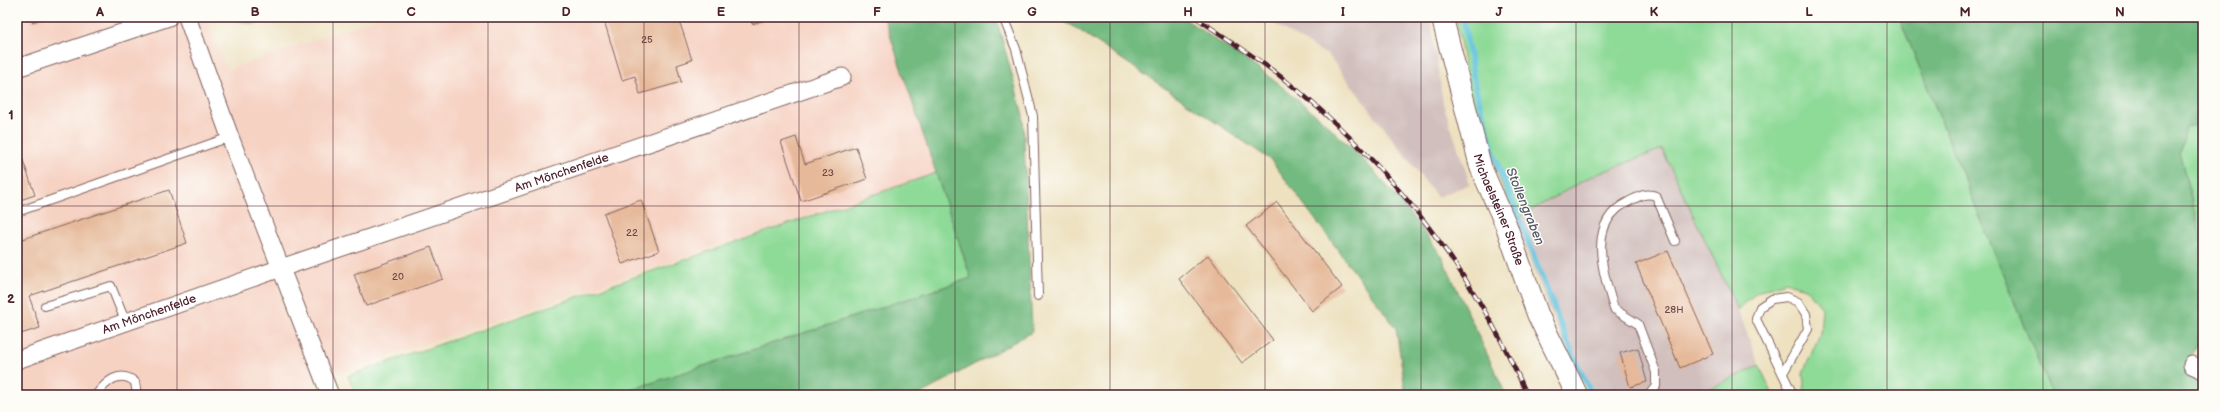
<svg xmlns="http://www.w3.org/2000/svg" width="2220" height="412" font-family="'Balsamiq Sans',sans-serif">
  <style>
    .built { fill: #f6d2c3 }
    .industrial { fill: #d1bfbd }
    .green { fill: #8eda97; stroke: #6c7c61 }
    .forest { fill: #72ba80; stroke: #5e6c56 }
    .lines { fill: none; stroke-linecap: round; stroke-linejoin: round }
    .stream { stroke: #61c3df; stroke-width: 5.5 }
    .building { fill: #e6b99a }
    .service-casing { stroke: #83635f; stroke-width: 10 }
    .minor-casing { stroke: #83635f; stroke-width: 19 }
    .tertiary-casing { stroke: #83635f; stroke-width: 23 }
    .service { stroke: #fff; stroke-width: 8 }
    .minor { stroke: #fff; stroke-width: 17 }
    .tertiary { stroke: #fff; stroke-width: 21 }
    .rail-casing { stroke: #4a1f2b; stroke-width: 4.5 }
    .rail { stroke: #fdfcf7; stroke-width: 3; stroke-dasharray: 9; stroke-linecap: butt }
    .grid { fill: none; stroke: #4a1f2b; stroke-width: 1; stroke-opacity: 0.55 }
    .labels { text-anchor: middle; stroke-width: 3; stroke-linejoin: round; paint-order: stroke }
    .number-label { font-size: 10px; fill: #714647 }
    .street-label { font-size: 12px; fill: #4a1f2b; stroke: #fdfcf7 }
    .water-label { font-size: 13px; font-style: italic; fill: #52586a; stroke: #fdfcf7 }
    .neatline { fill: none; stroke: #4a1f2b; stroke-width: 1.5 }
    .grid-label { font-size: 13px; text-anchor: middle; font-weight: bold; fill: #4a1f2b }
  </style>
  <rect width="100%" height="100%" fill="#fdfcf7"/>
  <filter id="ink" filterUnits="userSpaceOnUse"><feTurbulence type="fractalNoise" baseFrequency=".025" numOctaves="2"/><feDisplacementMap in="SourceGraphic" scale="8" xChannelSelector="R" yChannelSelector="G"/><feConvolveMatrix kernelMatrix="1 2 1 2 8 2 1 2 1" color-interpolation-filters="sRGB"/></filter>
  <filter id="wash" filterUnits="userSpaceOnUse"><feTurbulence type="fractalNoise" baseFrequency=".012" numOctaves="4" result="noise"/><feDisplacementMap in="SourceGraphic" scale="16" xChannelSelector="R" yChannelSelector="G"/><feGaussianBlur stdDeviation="0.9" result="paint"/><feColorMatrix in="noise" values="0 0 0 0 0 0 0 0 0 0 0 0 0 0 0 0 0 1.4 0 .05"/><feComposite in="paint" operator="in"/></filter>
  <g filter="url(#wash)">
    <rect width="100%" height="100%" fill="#ede1c0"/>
    <!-- built -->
    <path class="built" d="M17 17H205L227 70 382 17H884L936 173 312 382 316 395H17Z"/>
    <!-- industrial -->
    <path class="industrial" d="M1263 17H1430L1443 103 1470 184 1437 197 1329 56Z
      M1662 149 1738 310 1759 365 1698 395H1590L1556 325 1514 220 1590 177Z"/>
    <!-- green -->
    <path class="green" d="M227 17H275L252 24Z
      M1456 17H1899L2052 395H1805L1803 373 1820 334 1822 308 1805 288 1785 282 1757 292 1738 310 1662 149 1590 177 1514 220 1469 94Z
      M2203 124V245L2180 155 2185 128Z
      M936 173 971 278 615 395H356L348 376Z
      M1759 365 1773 395H1698Z"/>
    <!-- forest -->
    <path class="forest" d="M884 17H996L1023 115 1032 332 919 395H615L971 278Z
      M1051 17H1182L1270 77 1321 119 1363 159 1402 203 1441 255 1506 395H1406L1396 328 1271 160 1073 26Z
      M1899 17H2203V124L2186 128 2180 155 2203 245V340L2184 365 2203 385V395H2052Z"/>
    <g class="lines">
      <!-- stream -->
      <path class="stream" d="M1463 17 1475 86 1495 157 1572 353 1592 395"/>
    </g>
    <g id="blocks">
      <!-- building -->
      <path class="building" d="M31 17H44L33 22Z
        M603 17H678L692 60 677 65 681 82 640 94 635 76 622 80Z
        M750 17H773L752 24Z
        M796 137 805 164 856 147 867 179 801 201 781 142Z
        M17 143 35 195 17 201Z
        M169 190 187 243 29 296 40 328 17 335V241Z
        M641 200 659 251 622 264 604 213Z
        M1277 202 1342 287 1312 311 1246 226Z
        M431 247 443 279 366 306 354 274Z
        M1668 251 1713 354 1680 368 1636 264Z
        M1208 255 1273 340 1242 363 1179 279Z
        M1638 348 1647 382 1630 387 1620 353Z"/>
    </g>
  </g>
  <g filter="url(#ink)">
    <use href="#blocks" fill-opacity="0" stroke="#83635f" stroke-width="1"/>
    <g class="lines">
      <defs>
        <path id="service" d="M1003 17 1016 49 1033 116 1038 296
          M17 212 230 137
          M45 306 111 286 126 323
          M1783 373 1808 329 1806 314 1798 302 1787 297 1772 299 1760 307 1756 319 1793 395
          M96 395C106 382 119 369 135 382L137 395
          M1649 395 1656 386V372L1638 324 1614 309C1604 274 1585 223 1628 202 1638 197 1645 192 1656 196L1675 241"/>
        <g id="minor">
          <path d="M187 17 230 137 330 395"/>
          <path d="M17 68 169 17"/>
          <path id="s1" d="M17 360 281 268 842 77"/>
          <path d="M2192 365 2203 370"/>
        </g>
        <g id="tertiary">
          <path id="s2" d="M1442 17 1481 168 1506 225 1538 315 1577 395"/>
        </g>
      </defs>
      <!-- service casing -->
      <use href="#service" class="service-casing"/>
      <!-- minor casing -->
      <use href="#minor" class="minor-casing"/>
      <!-- tertiary casing -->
      <use href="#tertiary" class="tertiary-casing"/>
      <!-- service -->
      <use href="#service" class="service"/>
      <!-- minor -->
      <use href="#minor" class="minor"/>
      <!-- tertiary -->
      <use href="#tertiary" class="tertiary"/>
      <defs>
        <path id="rail" d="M1195 17C1223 36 1253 55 1280 76 1387 160 1473 270 1527 395"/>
      </defs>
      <!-- rail casing -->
      <use href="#rail" class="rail-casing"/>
      <!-- rail -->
      <use href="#rail" class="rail"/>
    </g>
  </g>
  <!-- grid -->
  <path class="grid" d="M177 17V395M333 17V395M488 17V395M644 17V395M799 17V395M955 17V395M1110 17V395M1265 17V395M1421 17V395M1576 17V395M1732 17V395M1887 17V395M2043 17V395M17 206H2203"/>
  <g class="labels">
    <!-- number labels -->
    <g class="number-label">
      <text x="647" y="43">25</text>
      <text x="828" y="176">23</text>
      <text x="632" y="236">22</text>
      <text x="398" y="280">20</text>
      <text x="1674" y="313">28H</text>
    </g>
    <!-- street labels -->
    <g class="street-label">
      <text dy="4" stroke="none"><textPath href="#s1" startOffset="576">Am Mönchenfelde</textPath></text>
      <text dy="4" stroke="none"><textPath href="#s2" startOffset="201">Michaelsteiner Straße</textPath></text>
      <text dy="4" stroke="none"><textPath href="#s1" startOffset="140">Am Mönchenfelde</textPath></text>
    </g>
    <!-- water labels -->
    <g class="water-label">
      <text transform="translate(1526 206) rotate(68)" y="5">Stollengraben</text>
    </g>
  </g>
  <!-- margin -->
  <rect width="2220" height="412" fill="none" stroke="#fdfcf7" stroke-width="44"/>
  <rect x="22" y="22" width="2176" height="368" class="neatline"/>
  <g class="grid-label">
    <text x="100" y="16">A</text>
    <text x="255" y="16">B</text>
    <text x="411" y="16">C</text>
    <text x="566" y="16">D</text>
    <text x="721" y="16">E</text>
    <text x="877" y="16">F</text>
    <text x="1032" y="16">G</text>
    <text x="1188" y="16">H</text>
    <text x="1343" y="16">I</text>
    <text x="1499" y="16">J</text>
    <text x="1654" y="16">K</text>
    <text x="1809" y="16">L</text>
    <text x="1965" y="16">M</text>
    <text x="2120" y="16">N</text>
    <text x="11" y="119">1</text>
    <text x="11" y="303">2</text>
  </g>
</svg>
